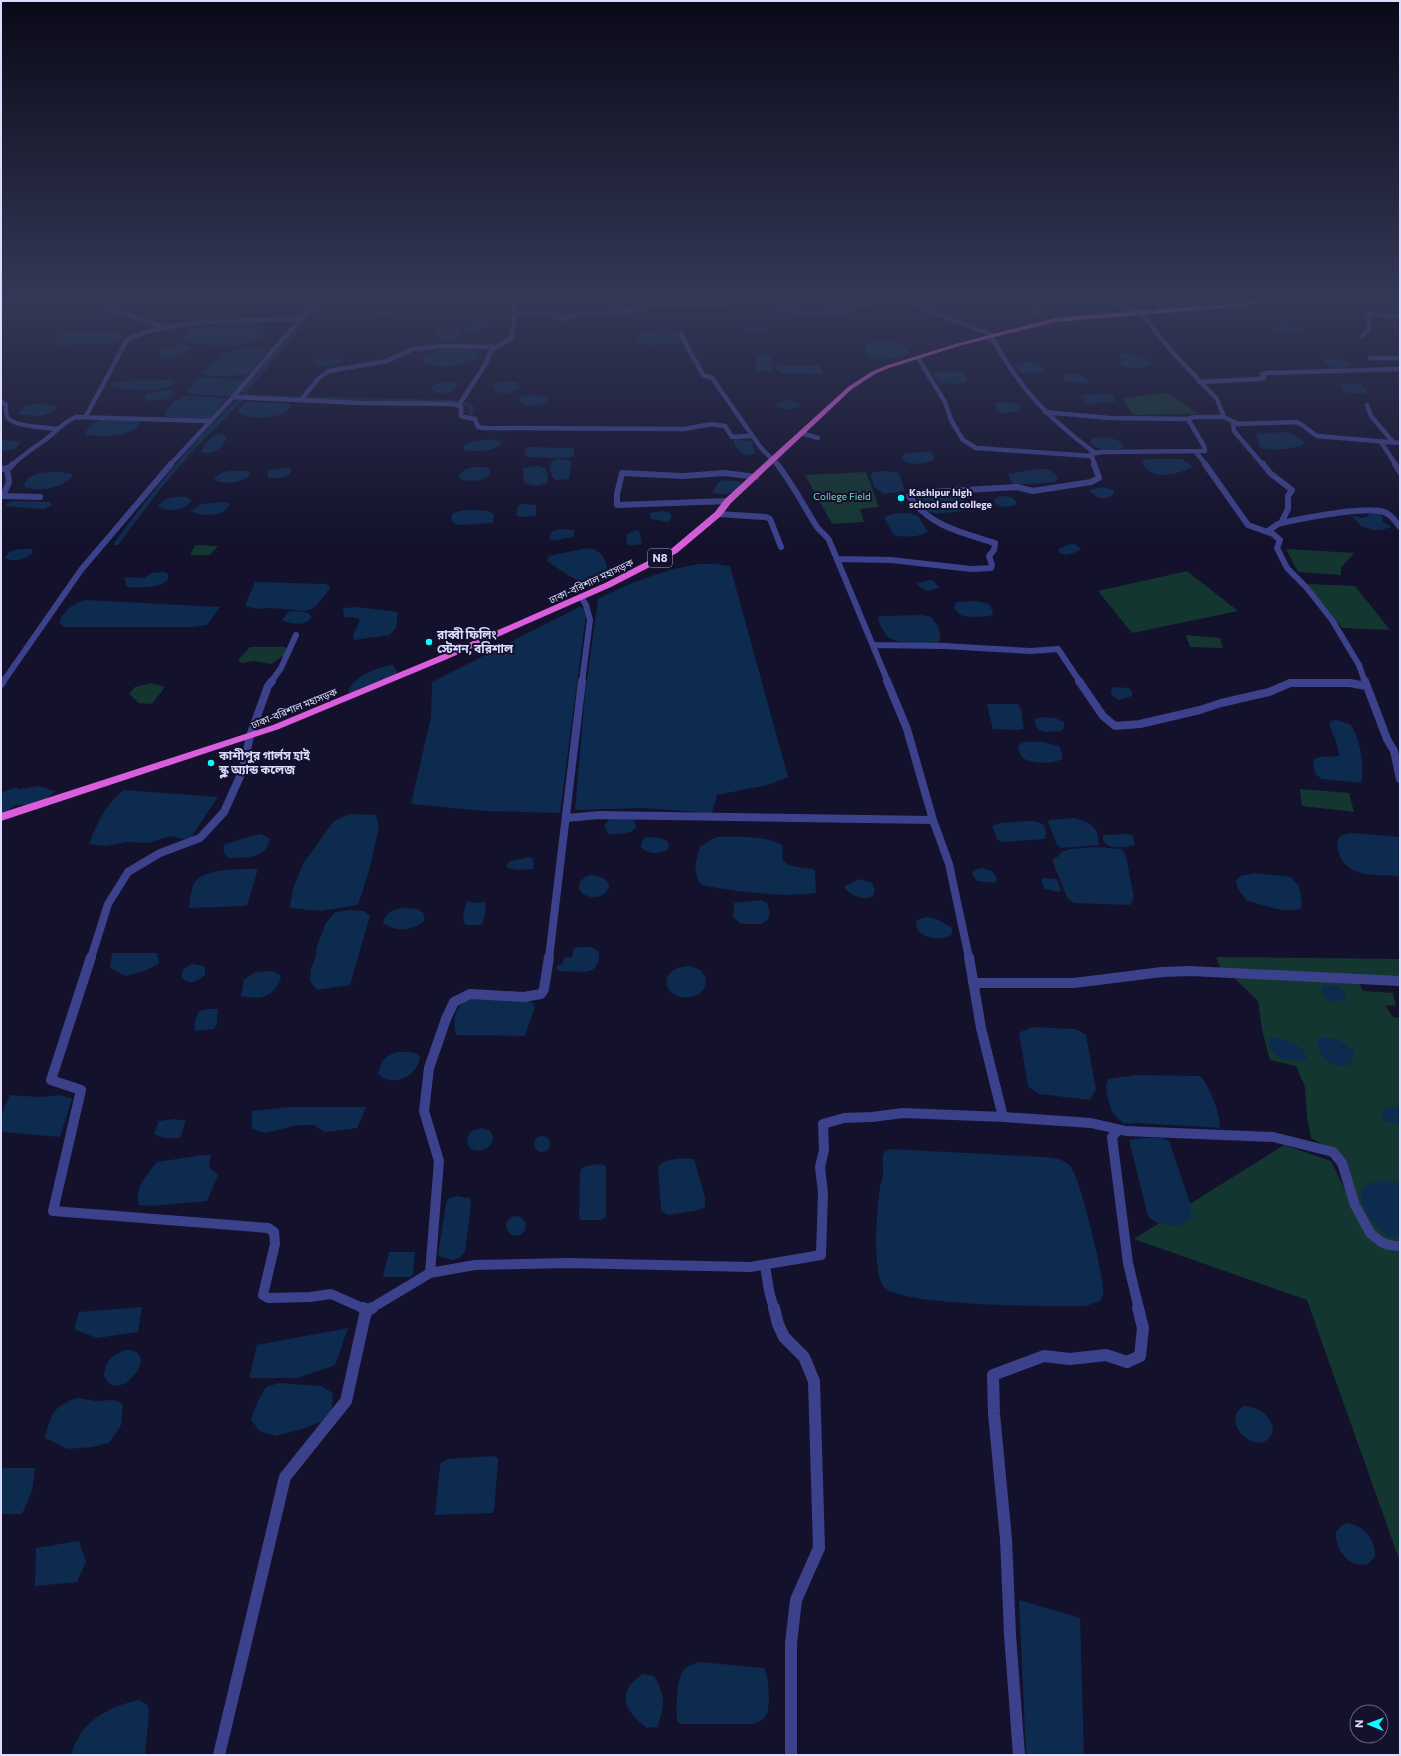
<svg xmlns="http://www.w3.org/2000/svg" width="1401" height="1756" font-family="Commissioner,'Noto Sans Bengali',sans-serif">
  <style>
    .green { fill: #143631 }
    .water { fill: #0d2b4f }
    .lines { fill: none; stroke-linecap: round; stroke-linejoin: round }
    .canal { fill: #0d2b4f; fill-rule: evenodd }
    .minor-far4 { stroke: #3c418b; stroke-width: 4.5 }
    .minor-far3 { stroke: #3c418b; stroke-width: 6 }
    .minor-far2 { stroke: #3c418b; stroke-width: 8 }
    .minor-far1 { stroke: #3c418b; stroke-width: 10 }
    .minor { stroke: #3c418b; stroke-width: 12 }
    .trunk { fill: #da5ddc; fill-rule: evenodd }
    .poi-dot { fill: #08feff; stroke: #13112c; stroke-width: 1.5 }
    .labels { text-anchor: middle; stroke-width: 4; stroke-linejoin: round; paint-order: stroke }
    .far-poi-label { font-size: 10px; font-weight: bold; fill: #dddcff; stroke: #13112c; text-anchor: start }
    .far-park-label { font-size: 10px; fill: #66e1b6; stroke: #13112c }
    .far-street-label { font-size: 10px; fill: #dddcff; stroke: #13112c }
    .shield { fill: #13112c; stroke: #a09fc0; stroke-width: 1 }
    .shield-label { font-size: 11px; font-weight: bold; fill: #dddcff }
    .poi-label { font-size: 12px; font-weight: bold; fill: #dddcff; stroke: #13112c; text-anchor: start }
  </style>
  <rect width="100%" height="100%" fill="#13112c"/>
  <!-- green -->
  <path class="green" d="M1169 393 1198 414 1133 415 1122 398Z
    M866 472 879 507 860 509 864 522 832 524 805 475Z
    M195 545 218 546 210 555H190Z
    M1286 549 1354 553 1341 568V575L1298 572Z
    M1187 571 1238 611 1132 633 1098 591Z
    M1307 584 1355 586 1390 630 1342 628Z
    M1186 635 1220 638 1223 648 1190 647Z
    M250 647H285L289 652 271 664 254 661 241 663 238 660C241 657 248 650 250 647Z
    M151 683 165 687 152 704 139 703 129 694 135 687Z
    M1300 789 1349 793 1354 812 1302 806Z
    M1216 957 1400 959V977L1221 970Z
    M1234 978 1359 983 1363 991 1393 993 1396 1006 1385 1005 1393 1017 1400 1018V1240L1387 1241 1373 1233 1337 1152 1311 1138 1307 1117 1305 1087 1296 1066 1270 1060 1262 1030 1258 1001Z
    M1284 1145 1331 1161 1364 1229 1376 1245 1400 1248V1562L1307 1300 1134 1239Z"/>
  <!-- water -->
  <path class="water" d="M118 295H146L140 301 110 303 114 296Z
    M1225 295H1280L1230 302Z
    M243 296 247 299V300C238 305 230 306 221 303L222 300 232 297Z
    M492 300 509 301 511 305 501 308 477 307 480 302Z
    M1305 300 1314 302H1324L1337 308 1299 310 1294 305 1299 302H1304Z
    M1033 303C1040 303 1045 307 1046 315 1040 318 1033 317 1028 312L1030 305Z
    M379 308H396L400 311C395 319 376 318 369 313L371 310Z
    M481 317H487L490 322C484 330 474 336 464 330V327L468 323Z
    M1288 322 1298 325 1304 330C1295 334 1280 334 1272 328V325Z
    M246 323 263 325 265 332C262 336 258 340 254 342 242 347 193 347 185 339 185 333 187 330 192 328Z
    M768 324 772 330 743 332 740 326Z
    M449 329 461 331 462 335C456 341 439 345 435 334L437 332Z
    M667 329 677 330 681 343 651 345 638 343 636 335 639 332Z
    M111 331 120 333 121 336 118 340 113 343 66 345H59L56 342 58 335 62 333Z
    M896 341 906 348 910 353C900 359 881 360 869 358L865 347V344L869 342Z
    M175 345H188L193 347C186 356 169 360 159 355L160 351Z
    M260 348 266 350 265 354 250 373 245 375 216 376 200 374 229 352 240 349Z
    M470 349 477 351 479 356C473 366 430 370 422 360 426 347 459 349 470 349Z
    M768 354 771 355 774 370 770 371H757L756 355Z
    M1120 354C1133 352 1138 357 1149 360L1152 366C1141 368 1129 371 1120 364L1119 361 1123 360 1119 357Z
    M318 359H339L342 361C335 368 323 365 314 364L312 363Z
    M1324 359H1345L1354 366 1335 368 1328 366 1323 361Z
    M1027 362 1037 363 1044 372 1020 373 1014 364Z
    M779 365H820L822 374 781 373 776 369Z
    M938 372C950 372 965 368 968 382L954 384 937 383 942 382 940 380H935L933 374Z
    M1065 375C1074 374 1084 373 1089 382 1081 385 1069 383 1062 379Z
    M203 378 242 380 245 381 233 395 230 396 191 394 187 391 195 381Z
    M169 380H174L175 383C166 393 123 391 110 386L115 382 121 381Z
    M502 381 516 382 520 386 519 389 508 394 496 392 493 385Z
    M445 382 455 383 458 385C453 394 438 396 430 389L438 383Z
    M1347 383C1356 383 1365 384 1368 394L1347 393 1340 386Z
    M164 390H171L175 394 168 399 147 401 145 396 150 393Z
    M1107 394 1113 395 1115 400 1114 402 1088 404 1082 400 1080 396 1082 395Z
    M529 395 548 396V401C541 407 526 407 519 401L521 397Z
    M183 396 227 398 210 419 166 417 165 412 174 402Z
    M788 400 799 404V407L788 410 777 406V403Z
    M248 402 288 403 292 405C283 421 254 419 239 414V408Z
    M1000 402 1017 403 1020 405V411L1004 413 997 412 994 404Z
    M33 404 53 405 57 408C42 419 35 416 17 414L26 405Z
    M100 420H138L140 422C134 438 99 438 85 434L89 426Z
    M1284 432C1294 434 1298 436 1305 444 1296 449 1266 452 1258 446L1259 441 1256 436 1257 434Z
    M222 434 227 437C223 448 213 456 201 452 206 441 211 436 222 434Z
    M1101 437C1110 438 1121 438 1124 448 1114 450 1099 452 1091 444V441L1094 438Z
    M491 439 501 442 500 445C490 452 477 452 465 450L462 447 471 442Z
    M736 439 752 441 755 453C746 458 738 452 734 443V440Z
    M1 440 21 441 17 448 1 452Z
    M529 447 574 448V456L567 458 529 457 524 455 525 450Z
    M928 452 932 453 935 459C928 464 910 466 904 461L902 456 906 453Z
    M557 459 568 460 571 462 569 479 556 480 552 477 550 467 551 462Z
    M1149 459H1182L1193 467C1176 474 1154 482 1143 464V460Z
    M533 466H538L545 468 548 475 547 483 536 486 526 484 524 482 523 468Z
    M290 467 292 470C287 479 278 479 268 478L267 476 269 470Z
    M485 467 489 469 491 473C484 482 469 483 459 478 461 466 476 467 485 467Z
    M1037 469H1047L1056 474 1058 479 1054 482 1013 485 1008 474Z
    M247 471 249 472 250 475C242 483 224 485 214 480 220 469 236 471 247 471Z
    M880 471 897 472 900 476 905 491 884 494 875 488 870 475 873 472Z
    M61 472 72 474V477C59 489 41 492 24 487 26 471 49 472 61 472Z
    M723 480 742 482C738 493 724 496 714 493L713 491 718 483Z
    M1102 487 1113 490 1114 494C1107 501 1095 499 1090 490Z
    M918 495H958L963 496 968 507 967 510C958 512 927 516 920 509 918 506 917 500 916 497Z
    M1001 496 1011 497 1017 502 1014 506 1004 507 996 504 994 499Z
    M176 497H186L191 499V501C184 511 169 512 158 507 162 499 168 498 176 497Z
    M14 501 50 502 52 505 44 509 6 506 7 503Z
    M222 502 228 503 229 505C224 517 201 517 191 511L201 504Z
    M522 504 536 505V516L519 517 516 515 518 506Z
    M470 510 489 511 494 514 493 523 460 525 453 523 451 517 452 514 459 511Z
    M662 511 670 513 672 517 668 522 651 519 650 513Z
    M897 513H909L918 516 928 532C919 537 903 538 894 535L884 518 887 516Z
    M1376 513 1381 514 1383 518 1382 521 1392 527 1381 530H1373L1361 526 1355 519 1349 515 1361 518 1369 516 1367 514Z
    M564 529 574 530V535L573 537 556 540H550C548 531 556 529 564 529Z
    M637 530 639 531 642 543C638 546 629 546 626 543L627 534Z
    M1070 544H1075L1081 549C1075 553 1066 557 1060 553L1058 549Z
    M587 548C602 549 606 559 608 573L603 581C581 588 565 573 547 561L549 556Z
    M19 549H32L33 553C26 560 13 562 4 558L9 552Z
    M699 564H716L730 566 788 777 771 784 717 795 712 813 641 808 575 810 585 694 598 599C631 582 663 570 699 564Z
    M164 572 168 574V580C160 588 137 589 126 586L125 577 144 578 152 573Z
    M930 580 934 581 939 588 927 591 918 585 917 583Z
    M255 582 326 584 330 586V588L317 605 312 609 306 611 271 608 257 609 245 606Z
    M86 600 220 607 207 625 193 627H65L59 623C62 612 74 602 86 600Z
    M974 601 986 603 991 606 993 615C981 617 971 618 960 615L954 608 956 602Z
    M358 607 398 612 396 628 390 635 354 640 353 635 360 620 357 618 344 617 343 608Z
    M579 607 585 608 586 615 560 813 485 811 411 804 431 717 432 682Z
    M297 611 309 613 312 617C306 626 291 625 282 620L288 612Z
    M921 615 931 617C938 626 942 632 939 643 927 644 902 644 891 639 885 636 879 624 878 617L882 616Z
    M393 665 397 671V676C386 681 374 682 363 687 358 689 353 693 348 692 354 676 377 667 393 665Z
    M1115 687 1129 688 1132 692V696L1119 700C1114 697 1109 695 1112 688Z
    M988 704H1018L1021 709 1024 729 1016 730 993 729 987 705Z
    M1042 717 1055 718 1064 722V728L1061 731 1047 732 1039 730 1035 724V719Z
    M1336 720 1350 724C1360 736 1365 768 1361 783L1322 779 1316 775 1313 765 1314 759 1320 757 1339 756 1337 744 1329 724 1331 721Z
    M1025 742H1042L1059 746 1062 753V758C1057 765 1028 764 1022 757 1020 755 1019 750 1018 747L1020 744Z
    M39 786 55 791C44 803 32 806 16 805L1 815V793L16 787 19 789Z
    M124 790 218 797 189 840 170 836 148 843 127 842 106 846 89 844C97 823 106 803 124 790Z
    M349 814 376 815 379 827 369 871 358 905 321 911 290 908 293 888 303 864 334 821Z
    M610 818 633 819C645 834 617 835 608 834L604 826Z
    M1072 818C1089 821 1099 826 1099 845L1061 848 1057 845 1048 822 1049 820Z
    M1027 821C1040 821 1049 823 1045 839L1002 842 997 839 992 826 1000 823Z
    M1351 833 1400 837V876C1379 875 1347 878 1339 854 1337 847 1336 842 1340 836Z
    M259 834 265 836 270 839C266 859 245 858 228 858 224 853 222 850 225 844Z
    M1128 834 1133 836 1135 845C1125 848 1101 851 1103 835Z
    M647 837 661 838 668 842 669 848C661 855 648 855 641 847 641 843 642 839 647 837Z
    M717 837C738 837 763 835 782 845L783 861C792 869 804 866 815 870L816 893C784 898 733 891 701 885 692 871 696 861 700 846Z
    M1096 847 1122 849 1126 856 1134 898 1130 905 1074 903 1068 899 1053 863V859L1059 856 1061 852 1071 849Z
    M530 857 533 859 534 869 518 870 507 868V864L511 861Z
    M981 868C990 870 995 871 997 881L995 883 977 881 972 874 973 871Z
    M258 869 247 906 189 908C190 901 191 889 194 883 203 868 242 869 258 869Z
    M1254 873 1291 877 1299 887 1302 904 1300 909C1282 913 1263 905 1246 900L1238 889 1236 881 1240 876Z
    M590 875C599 875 617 882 605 893 591 906 563 886 590 875Z
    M1042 878 1057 879 1061 890 1059 892 1045 889 1042 884Z
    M860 879 872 883 875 890 873 896C862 901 854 896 845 889V886Z
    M761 900 767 903 770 912 768 920 761 924H741L733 917 734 903Z
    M467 901H470L472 903 483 902 486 903 485 916 482 925H466L464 923 463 915Z
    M405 908C415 908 427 909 424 921 412 931 398 932 384 924L383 922C387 911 394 909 405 908Z
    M350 910 364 911 370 916 350 985 317 990 310 981 311 968 315 959 317 946 326 923 335 912Z
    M926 917C935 917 944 923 952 928V934C944 943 911 938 917 920Z
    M579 947C584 947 591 946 595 949 603 953 598 967 592 970 585 973 564 972 557 970V966L563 963V958L572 957 574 948Z
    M112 953H157L159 963 147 970 126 976 110 968Z
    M192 964 203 966 205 968V974C199 981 189 986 182 978 180 971 186 967 192 964Z
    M690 966 700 970 706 977C706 987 703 993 694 996 667 1005 650 969 690 966Z
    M271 971 279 974 281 978C273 998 261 1000 241 996L244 980 255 972Z
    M1323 985 1338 986 1345 993 1346 998C1333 1003 1325 1004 1321 988Z
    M468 998 524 1000 532 1002 535 1007 525 1036 456 1035C452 1020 455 1007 468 998Z
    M209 1009H218L217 1023 214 1029 194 1031 195 1021 199 1011Z
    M1031 1027 1075 1029 1086 1035 1096 1090 1090 1100 1039 1094 1028 1086 1019 1033Z
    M1276 1037C1289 1042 1306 1045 1307 1061 1291 1061 1278 1061 1269 1048L1270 1039Z
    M1321 1037 1339 1040 1355 1052 1353 1059 1347 1066C1331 1066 1320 1059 1317 1043Z
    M398 1052C406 1052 415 1050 420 1057 418 1077 392 1088 378 1074 381 1061 385 1055 398 1052Z
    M1136 1075 1200 1076C1209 1085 1221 1115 1220 1128L1136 1123 1124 1124 1112 1112 1107 1095 1106 1086 1108 1079Z
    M10 1095 39 1097 60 1095 72 1099 60 1137 1 1132V1115Z
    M289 1107H366L357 1128 325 1132 314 1125H299L265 1133 252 1129V1111Z
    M1391 1107H1400V1125L1383 1120 1381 1115 1383 1109Z
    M175 1119 186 1121 180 1138H163L154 1134 159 1121Z
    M481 1128 489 1130C502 1144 479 1158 468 1146L467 1138 472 1131Z
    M534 1144a8 8 0 1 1 16 0a8 8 0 1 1-16 0Z
    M1141 1138H1162L1169 1141 1191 1206V1218C1188 1220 1184 1224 1180 1225 1169 1227 1155 1224 1148 1216L1129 1140Z
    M891 1149 1043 1157C1052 1158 1064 1158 1071 1167 1080 1178 1106 1282 1103 1295 1102 1297 1101 1299 1100 1301L1086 1306C1050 1306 909 1307 885 1288 871 1276 877 1206 880 1187 880 1183 883 1180 883 1176 884 1168 881 1159 884 1152Z
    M203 1155H211L209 1167 218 1175 207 1201 152 1206 139 1205C133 1189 147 1175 157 1162Z
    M694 1159 705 1197V1207L699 1210 668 1215 664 1213 661 1209 658 1167C663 1158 685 1158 694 1159Z
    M597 1164 606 1166V1215L605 1218 600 1220H581L579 1218 580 1171 583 1167Z
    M1379 1181H1393L1400 1184V1235L1389 1237C1375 1228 1360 1209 1361 1191L1370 1183Z
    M457 1196 470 1198 471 1206 465 1251C458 1263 449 1261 438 1255L446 1204 449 1198Z
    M506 1226a10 10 0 1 1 20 0a10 10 0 1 1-20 0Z
    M389 1252H415L413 1274 411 1277H383Z
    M142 1307 138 1332 97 1338 74 1329 79 1312Z
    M348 1328 335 1365 298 1378H249L257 1345Z
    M125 1350C165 1348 118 1409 104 1376 104 1363 113 1354 125 1350Z
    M279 1383 321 1386 333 1393 332 1410 321 1422 302 1429 276 1436 259 1431 251 1419 258 1401 266 1387Z
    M77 1398 96 1401 113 1400 123 1404 121 1425 109 1443 92 1447 68 1449 45 1438C51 1415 53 1406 77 1398Z
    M1244 1406C1259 1406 1282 1423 1269 1438 1256 1455 1218 1421 1244 1406Z
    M493 1456 498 1458V1463L494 1510 492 1513 435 1515 440 1466 442 1462 448 1459Z
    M1 1468H35L32 1491 22 1514H1Z
    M1347 1523C1364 1526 1376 1539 1375 1556L1368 1564C1349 1569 1335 1550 1336 1532L1342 1525Z
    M79 1541 86 1562 77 1582 35 1586 36 1548Z
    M1019 1600 1080 1618 1084 1755H1026Z
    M699 1662 764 1668C769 1676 771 1707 766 1715 763 1720 759 1722 753 1724H680L677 1721C676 1709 676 1680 683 1671 686 1666 694 1664 699 1662Z
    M643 1674 654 1676C665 1696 666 1705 657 1727L647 1728C624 1711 615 1692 643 1674Z
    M139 1700 148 1705 149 1713 145 1755H71C81 1721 107 1707 139 1700Z"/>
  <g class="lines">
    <!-- canal -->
    <path class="canal" d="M322 297 326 298 247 392 250 395 456 400 458 401V403L244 397 242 391Z
      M238 399 243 400 192 452 161 488 118 545H114V543C152 492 191 442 238 399Z
      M463 402H467L474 406 473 415H469V408L463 404Z"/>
    <!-- minor-far4 -->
    <path class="minor-far4" d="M104 295 103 307 163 327
      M895 295 942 316 993 335
      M1109 295C1120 309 1123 310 1140 312L1173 353 1217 399 1224 417 1238 424 1296 422 1302 425 1317 436 1400 443
      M1152 295 1162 311
      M321 296 376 297 380 300 467 299 480 297
      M514 313H547L560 319 578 316 580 313H604L643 309 647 304 774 303 777 305V309H792L802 314 846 311 852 306 903 299
      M681 333C686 347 696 361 703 375L712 378 761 448 778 465
      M1362 336 1369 329V314L1400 317
      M988 338 994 341C1021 391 1050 419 1095 453
      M918 358 945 402 951 420 963 440 976 448 1091 456
      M1370 358H1400
      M1199 382 1259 379 1264 378 1262 374 1267 373 1400 369
      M233 397 362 403 454 404 461 407V416L475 419 478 427 485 428 684 429 712 424 725 426 732 437 751 436
      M301 400 319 378 329 371 387 361 413 349 446 346 494 347
      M1 401 6 405C6 409 5 414 8 418 15 427 47 427 58 429
      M459 405 485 365 491 350 511 339C514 325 517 311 511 297H480L478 295
      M1367 405 1371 416 1393 442
      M1045 412 1109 418 1188 419
      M86 416 127 340C167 318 254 321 301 319
      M1233 423 1234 431 1263 465
      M801 433 818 438
      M1381 442 1396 465
      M1196 452 1206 465
      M12 465C22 456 33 448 45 440 56 432 63 422 76 417L210 421
      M170 465 233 397 321 295
      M1095 465 1091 454 1102 452 1205 451 1204 446 1188 419 1194 417H1224"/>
    <!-- minor-far3 -->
    <path class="minor-far3" d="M777 464C792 483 802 503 815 524 818 530 825 534 829 540L888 682
      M1205 464 1248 525 1273 534 1280 540 1277 548 1287 568 1306 587 1332 620 1359 665 1365 682
      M1263 464 1270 473 1292 490 1288 496V509L1281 523
      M1395 464 1400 472
      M7 468 9 482 3 496 40 497
      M1 469 9 468 13 464
      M728 501 617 505V494L622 473 683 476 725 473 756 477
      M718 514 766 517 770 519 781 547
      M1268 531 1278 524 1290 521C1310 517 1366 506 1384 512 1391 514 1396 522 1400 527
      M838 559 891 560 971 569 991 568 992 565 989 556 994 550 995 543C963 533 929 526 909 496L912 493 1017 487 1033 491 1091 482 1099 478 1094 464
      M581 597 586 605 590 620 582 682
      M873 645 944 646 1031 651 1058 649 1080 682
      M3 682 81 570 171 464
      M271 682 281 668 296 635"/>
    <!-- minor-far2 -->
    <path class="minor-far2" d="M887 681 907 729 933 820 949 864 969 958
      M1079 681 1103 716 1115 726 1140 724 1200 710 1221 703 1269 692 1290 683H1350L1366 686
      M1365 681 1387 739 1394 751 1400 779
      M1 684 3 681
      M566 818 600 815 933 820
      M91 958 108 904 128 872 160 853 200 838 224 812 242 772 250 736 268 686 272 681
      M549 958 582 681"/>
    <!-- minor-far1 -->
    <path class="minor-far1" d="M91 957 51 1080 81 1090 53 1211 268 1228 274 1232 275 1244 263 1295 268 1298 310 1297 331 1294 365 1309
      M969 957 981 1028 1003 1117 1091 1123 1126 1131 1273 1137 1333 1152 1342 1163 1355 1205 1370 1233 1381 1242 1389 1245 1400 1246
      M973 983H1074L1162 972 1190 971 1400 981
      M1118 1130 1112 1137 1128 1263 1139 1309
      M765 1265 769 1291 774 1309
      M430 1273 439 1161 424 1111 429 1068 446 1019 454 1002 470 994 524 997 541 994 544 989 549 957
      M370 1309 430 1273 475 1265 570 1263 750 1267 821 1255 823 1193 820 1167 824 1150 823 1124 844 1118 872 1117 903 1113 1003 1117"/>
    <!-- minor -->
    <path class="minor" d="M774 1308 778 1324 784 1337 804 1357 814 1381 819 1548 796 1600 791 1643V1755
      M368 1310 372 1308
      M219 1755 285 1477 346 1401 365 1315 368 1310 363 1308
      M1019 1755 1010 1635 1006 1539 994 1414 993 1375 1044 1356 1070 1359 1106 1355 1127 1362 1140 1356 1143 1328 1138 1308"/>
    <!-- trunk -->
    <path class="trunk" d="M1283 295H1292L1276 301 1237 307 1055 322 959 346 889 368 875 374 852 389 731 503 721 516 677 553 611 587 445 660 279 729 1 821V813L273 725 439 656 605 583 671 549 715 512 725 499 848 387 871 372 885 366 955 344 1055 318 1237 303Z"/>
  </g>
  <!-- sky -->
  <linearGradient id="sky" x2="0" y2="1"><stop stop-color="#0a0918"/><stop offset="0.55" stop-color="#333856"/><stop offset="1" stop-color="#333856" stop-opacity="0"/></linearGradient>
  <rect width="1401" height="541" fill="url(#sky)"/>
  <!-- markers -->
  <g class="poi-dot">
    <circle cx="901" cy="498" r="4"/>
    <circle cx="429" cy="642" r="4"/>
    <circle cx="211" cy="763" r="4"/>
  </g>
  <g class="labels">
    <!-- far-poi labels -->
    <g class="far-poi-label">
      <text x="909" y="496">Kashipur high<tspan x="909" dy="12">school and college</tspan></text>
    </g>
    <!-- far-park labels -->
    <g class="far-park-label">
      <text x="842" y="500">College Field</text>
    </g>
    <!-- far-street labels -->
    <g class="far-street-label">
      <text transform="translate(591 581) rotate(-25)" y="4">ঢাকা-বরিশাল মহাসড়ক</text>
      <text transform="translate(294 708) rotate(-22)" y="4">ঢাকা-বরিশাল মহাসড়ক</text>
    </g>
    <!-- shield labels -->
    <rect class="shield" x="648" y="549" width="24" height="18" rx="3"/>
    <g class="shield-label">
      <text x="660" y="562">N8</text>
    </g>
    <!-- poi labels -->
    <g class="poi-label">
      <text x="437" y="639">রাব্বী ফিলিং<tspan x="437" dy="14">স্টেশন, বরিশাল</tspan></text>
      <text x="219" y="760">কাশীপুর গার্লস হাই<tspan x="219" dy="14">স্কুল অ্যান্ড কলেজ</tspan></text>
    </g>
  </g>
  <!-- border -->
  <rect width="1401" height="1756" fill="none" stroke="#dddcff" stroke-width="4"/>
  <!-- north arrow -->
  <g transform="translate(1369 1724) rotate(271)"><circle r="19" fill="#13112c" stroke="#646280"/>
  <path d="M0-3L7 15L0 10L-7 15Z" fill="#08feff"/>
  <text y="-6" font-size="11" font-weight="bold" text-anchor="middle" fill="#dddcff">N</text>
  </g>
</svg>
